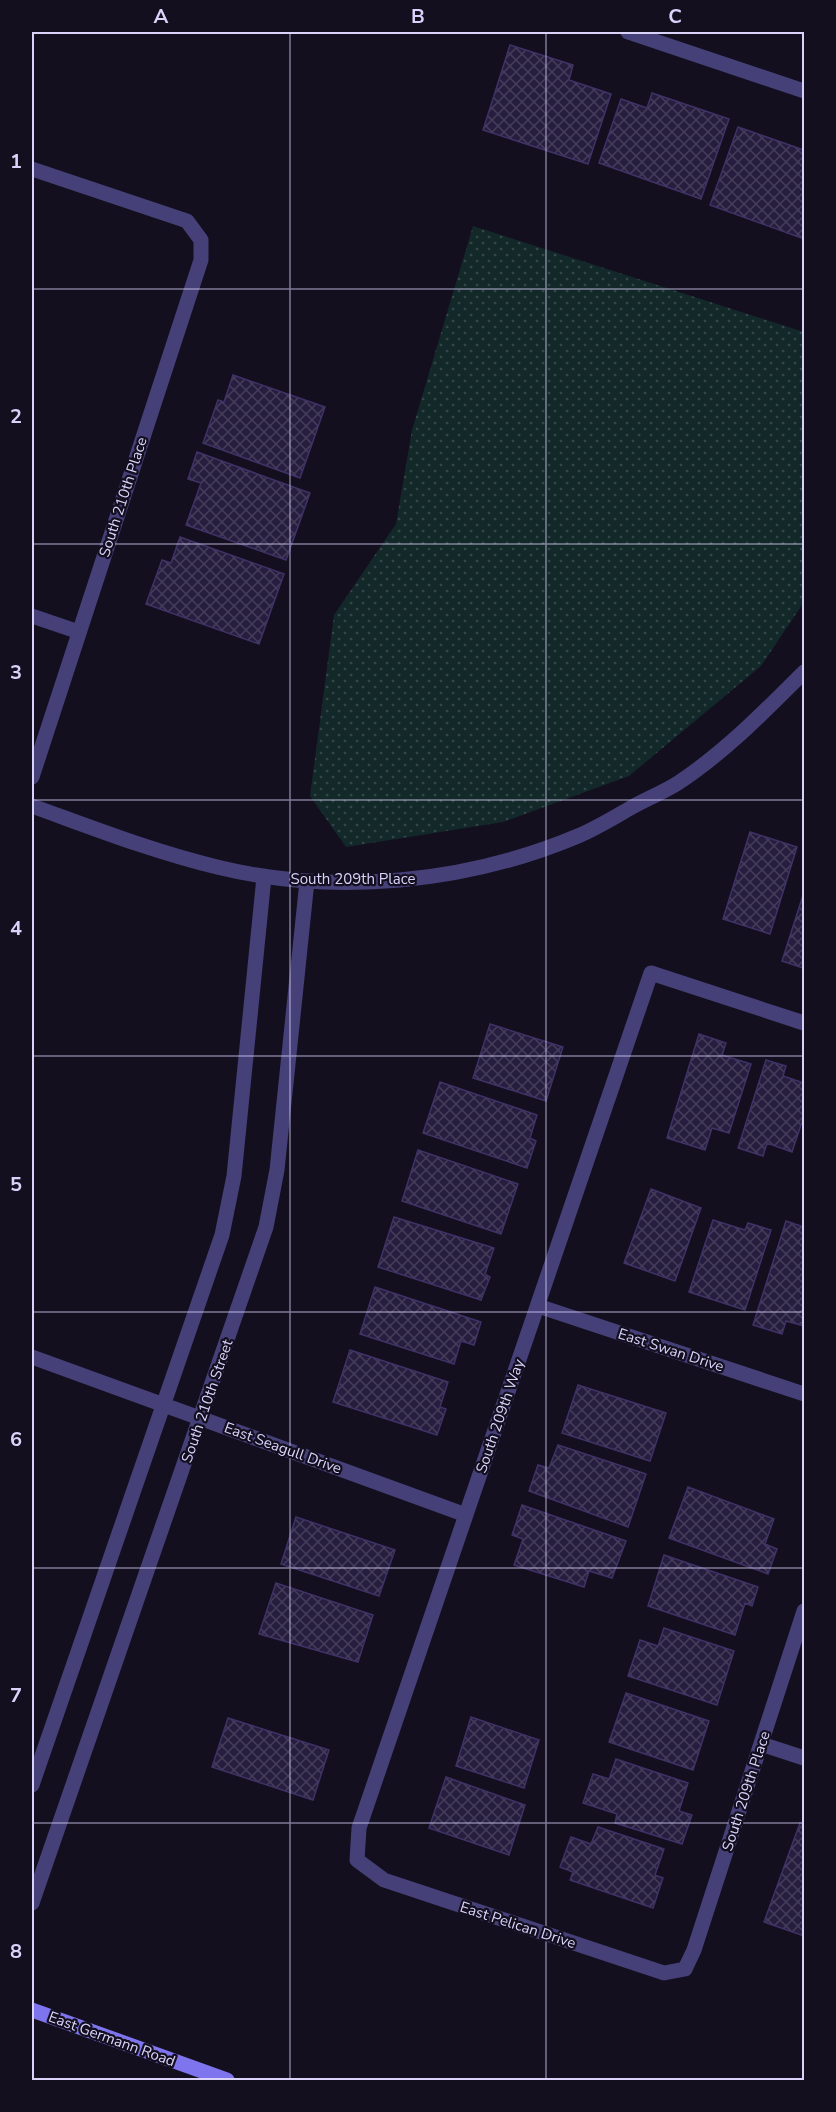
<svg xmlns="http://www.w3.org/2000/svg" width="836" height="2112" font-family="'Nunito Sans',sans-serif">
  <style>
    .park { fill: url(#park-dots) }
    .building { fill: url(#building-cross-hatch); stroke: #3f3267; stroke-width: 1.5 }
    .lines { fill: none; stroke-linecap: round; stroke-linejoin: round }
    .street { stroke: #454078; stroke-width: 15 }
    .secondary { stroke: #7e75ee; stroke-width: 15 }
    .grid { fill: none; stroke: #d9d3fa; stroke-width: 1.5; stroke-opacity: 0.55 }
    .labels { text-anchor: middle; stroke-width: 4.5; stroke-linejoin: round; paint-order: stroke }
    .street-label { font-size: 15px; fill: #d9d3fa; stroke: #130f1f }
    .neatline { fill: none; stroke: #d9d3fa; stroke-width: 2 }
    .grid-label { font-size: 20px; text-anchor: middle; font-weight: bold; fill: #d9d3fa }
  </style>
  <defs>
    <pattern id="park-dots" width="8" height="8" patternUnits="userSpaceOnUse" patternTransform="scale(1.5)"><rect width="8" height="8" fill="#132828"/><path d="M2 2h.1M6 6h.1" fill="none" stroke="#354648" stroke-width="1.8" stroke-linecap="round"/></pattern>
    <pattern id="building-cross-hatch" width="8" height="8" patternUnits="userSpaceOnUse" patternTransform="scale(1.5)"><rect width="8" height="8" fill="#261e3e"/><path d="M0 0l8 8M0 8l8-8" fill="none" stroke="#453e5b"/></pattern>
  </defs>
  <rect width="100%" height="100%" fill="#130f1f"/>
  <!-- park -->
  <path class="park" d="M473 226 804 332V602L761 666 629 776 503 822 346 847 310 796 334 615 396 524 412 430Z"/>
  <!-- building -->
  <path class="building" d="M510 45 573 65 569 80 611 94 588 164 483 130Z
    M652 93 729 119 701 199 599 163 621 99 647 108Z
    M738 127 804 150V239L710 205Z
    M233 375 325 407 300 478 203 443 218 400 224 402Z
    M197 452 310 493 286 560 186 525 201 483 188 479Z
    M180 537 284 574 259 644 146 604 162 560 171 563Z
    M750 832 797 847 770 934 723 919Z
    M804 892V963L803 968 782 961Z
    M490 1024 563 1047 546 1101 473 1078Z
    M699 1034 726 1043 722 1055 751 1064 729 1133 712 1128 705 1150 667 1138Z
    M766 1060 786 1066 783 1076 804 1083V1116L792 1152 767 1143 763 1156 738 1148Z
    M440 1082 537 1115 530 1138 536 1141 527 1168 423 1133Z
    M418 1150 518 1184 501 1234 402 1201Z
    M651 1189 701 1208 675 1281 624 1263Z
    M394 1217 494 1248 485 1274 490 1277 481 1300 378 1267Z
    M713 1220 745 1230 748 1223 771 1230 745 1310 689 1292Z
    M786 1221 804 1227V1326L786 1321 782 1334 753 1325Z
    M375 1287 481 1322 474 1345 461 1341 454 1364 360 1334Z
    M350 1350 448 1382 440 1407 446 1409 437 1435 333 1402Z
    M578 1385 666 1413 650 1461 562 1433Z
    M558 1445 646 1474 628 1527 529 1491 538 1465 549 1468Z
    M688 1487 774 1519 765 1544 777 1549 768 1574 669 1538Z
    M522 1505 626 1541 612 1578 589 1571 584 1587 514 1565 523 1539 512 1535Z
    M296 1517 395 1550 379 1596 281 1564Z
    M664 1555 758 1587 752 1606 745 1603 735 1635 648 1606Z
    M276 1583 373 1615 358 1662 259 1634Z
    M664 1628 734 1651 717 1705 628 1676 640 1640 658 1646Z
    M626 1693 709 1721 693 1770 609 1742Z
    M471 1717 539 1740 524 1788 456 1766Z
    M228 1718 329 1750 313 1800 212 1767Z
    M616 1759 688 1783 679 1811 692 1815 682 1844 615 1823 617 1814 583 1803 593 1774 609 1779Z
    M446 1777 525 1805 509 1855 429 1828Z
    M800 1823 804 1824V1936L764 1922Z
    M598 1827 664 1849 655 1875 663 1878 653 1908 570 1880 573 1872 560 1867 571 1837 591 1844Z"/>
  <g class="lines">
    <!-- street -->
    <path class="street" d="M628 32 804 91
      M32 169 187 221 201 240V260L32 777
      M32 616 79 632
      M32 806C93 828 154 852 217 867 336 896 466 883 578 836 597 828 616 816 634 806 648 798 664 792 678 783 725 752 765 711 804 672
      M804 1023 651 973 359 1828 357 1860 384 1880 664 1973 685 1969 694 1950 804 1611
      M538 1306 804 1394
      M32 1357 466 1515
      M761 1744 804 1758
      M32 1785 222 1235 234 1176 264 877
      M32 1903 266 1227 277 1170 307 881"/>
    <!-- secondary -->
    <path class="secondary" d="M32 2010 227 2080"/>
  </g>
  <!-- grid -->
  <path class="grid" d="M290 32V2080M546 32V2080M32 289H804M32 544H804M32 800H804M32 1056H804M32 1312H804M32 1568H804M32 1823H804"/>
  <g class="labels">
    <!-- street labels -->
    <g class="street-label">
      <text transform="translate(123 497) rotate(-72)" y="5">South 210th Place</text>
      <text x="353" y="884">South 209th Place</text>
      <text transform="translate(671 1350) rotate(18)" y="5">East Swan Drive</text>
      <text transform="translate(207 1401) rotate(-71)" y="5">South 210th Street</text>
      <text transform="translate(500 1416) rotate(-71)" y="5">South 209th Way</text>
      <text transform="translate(283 1448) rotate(20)" y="5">East Seagull Drive</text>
      <text transform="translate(746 1791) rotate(-72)" y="5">South 209th Place</text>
      <text transform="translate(518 1925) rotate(18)" y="5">East Pelican Drive</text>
      <text transform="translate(112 2039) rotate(20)" y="5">East Germann Road</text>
    </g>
  </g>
  <!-- border -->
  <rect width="836" height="2112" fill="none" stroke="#130f1f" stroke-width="66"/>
  <rect x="33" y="33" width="770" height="2046" class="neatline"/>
  <g class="grid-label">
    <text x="161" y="23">A</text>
    <text x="418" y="23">B</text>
    <text x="675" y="23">C</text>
    <text x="16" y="168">1</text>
    <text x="16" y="423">2</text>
    <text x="16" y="679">3</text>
    <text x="16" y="935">4</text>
    <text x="16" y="1191">5</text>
    <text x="16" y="1446">6</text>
    <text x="16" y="1702">7</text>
    <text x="16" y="1958">8</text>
  </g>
</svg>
